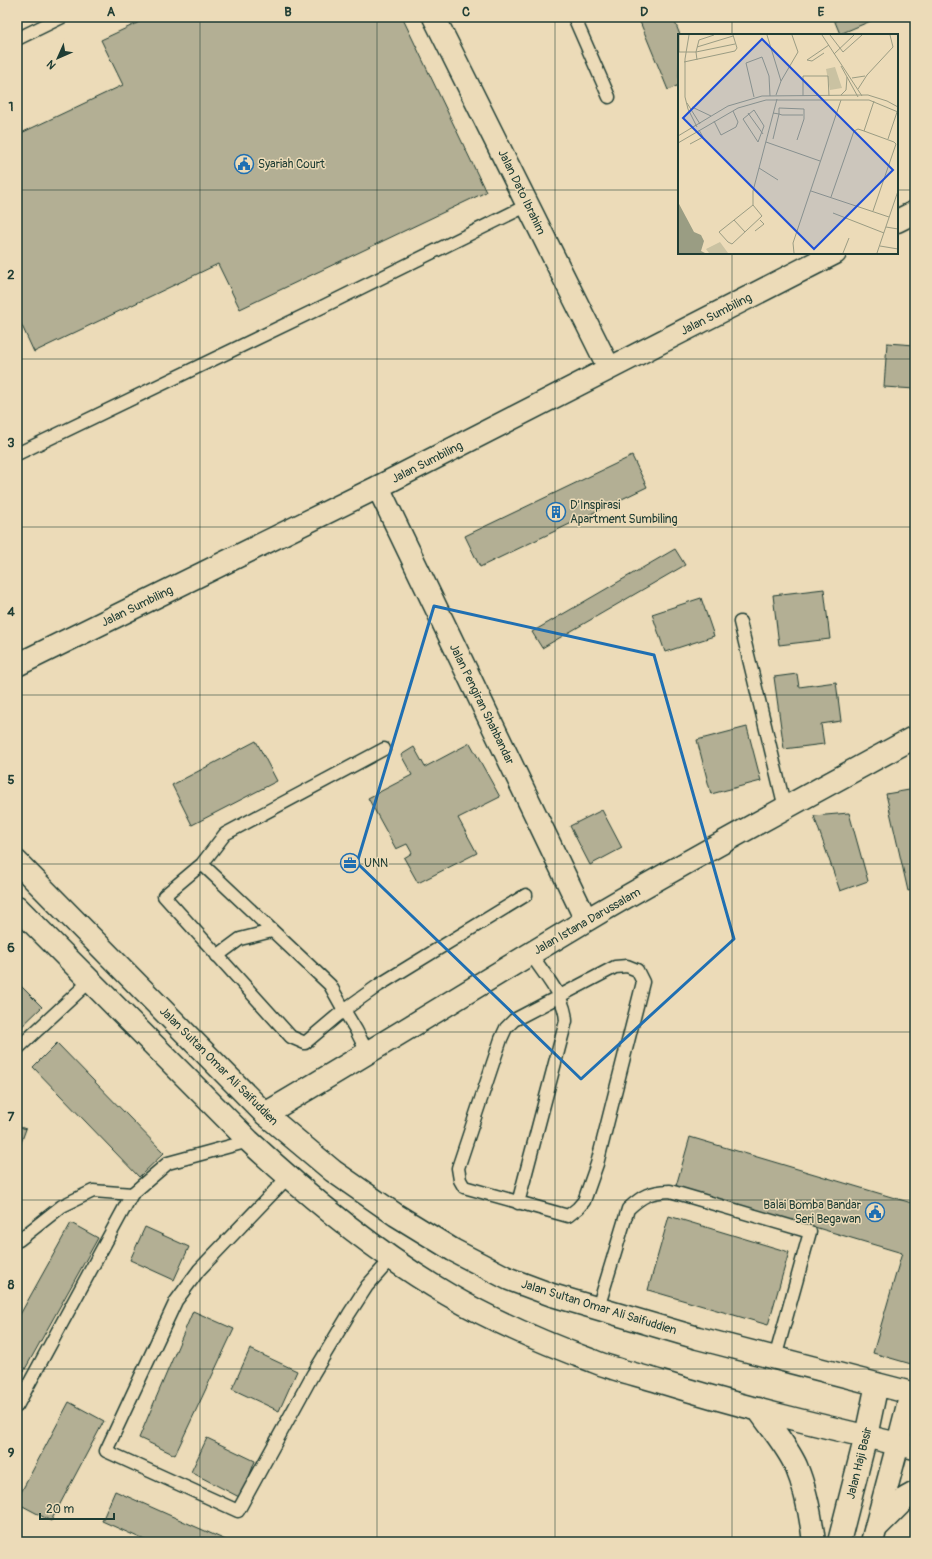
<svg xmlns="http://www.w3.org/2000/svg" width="932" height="1559" font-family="Pangolin,sans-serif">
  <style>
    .building { fill: #b3af94; stroke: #1f3d34 }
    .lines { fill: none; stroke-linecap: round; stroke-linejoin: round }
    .lane-casing { stroke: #1f3d34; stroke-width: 15 }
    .street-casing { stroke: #1f3d34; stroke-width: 25 }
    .secondary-casing { stroke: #1f3d34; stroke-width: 25 }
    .primary-casing { stroke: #1f3d34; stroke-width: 25 }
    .lane { stroke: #ecdbb8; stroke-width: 12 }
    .street { stroke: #ecdbb8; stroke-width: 22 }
    .secondary { stroke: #ecdbb8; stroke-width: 22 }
    .primary { stroke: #ecdbb8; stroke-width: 22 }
    .marked { fill: none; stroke: #1f6fb2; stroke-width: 3; stroke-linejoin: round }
    .grid { fill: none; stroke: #1f3d34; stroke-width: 1; stroke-opacity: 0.55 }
    .labels { text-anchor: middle; stroke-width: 3; stroke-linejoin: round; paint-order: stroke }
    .poi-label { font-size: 12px; fill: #1f3d34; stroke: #ecdbb8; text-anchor: start }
    .street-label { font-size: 12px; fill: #1f3d34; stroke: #ecdbb8 }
    .inset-road { fill: none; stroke: #9a9c83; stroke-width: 1 }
    .view { fill: #1d4ed8; fill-opacity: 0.15; stroke: #1d4ed8; stroke-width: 2 }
    .inset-edge { fill: none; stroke: #1f3d34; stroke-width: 2 }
    .neatline { fill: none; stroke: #1f3d34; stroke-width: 1.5 }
    .grid-label { font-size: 13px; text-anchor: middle; font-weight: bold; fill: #1f3d34 }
  </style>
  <rect width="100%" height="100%" fill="#ecdbb8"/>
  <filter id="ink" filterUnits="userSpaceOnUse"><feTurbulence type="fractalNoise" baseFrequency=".025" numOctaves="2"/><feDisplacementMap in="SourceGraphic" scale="8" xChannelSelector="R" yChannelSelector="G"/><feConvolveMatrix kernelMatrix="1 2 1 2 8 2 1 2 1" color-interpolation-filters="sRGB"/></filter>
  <g filter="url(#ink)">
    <!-- building -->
    <path class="building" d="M150 17H402L486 192 240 309 218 264 34 352 17 315V135L123 85 101 40Z
      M638 17H673L680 35 679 85 668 90Z
      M833 17H880L840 34Z
      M887 343 915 345V389L884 387Z
      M632 456 647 487 480 567 465 536Z
      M675 549 685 565 542 648 532 632Z
      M824 589 830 639 779 645 773 595Z
      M701 598 714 636 665 652 652 614Z
      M797 674 799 687 836 682 841 721 821 724 824 744 784 749 774 677Z
      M747 727 761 781 711 794 697 740Z
      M256 741 277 781 192 825 172 785Z
      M470 743 500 797 458 818 477 853 418 883 404 858 412 853 407 844 396 849 368 798 412 775 401 755 414 747 425 767Z
      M915 789V889L908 891 886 794Z
      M602 810 622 848 590 865 570 826Z
      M849 813 868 881 840 891 814 816Z
      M17 982 42 1007 17 1031Z
      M57 1043 164 1153 139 1177 33 1067Z
      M17 1126 26 1129 17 1154Z
      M690 1137 915 1204V1350L911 1364 873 1353 902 1253 676 1186Z
      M669 1216 789 1252 768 1325 648 1290Z
      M71 1223 98 1238 24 1371 17 1367V1320Z
      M145 1227 189 1247 174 1280 130 1260Z
      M193 1311 234 1329 175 1455 139 1438Z
      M250 1349 297 1371 279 1411 232 1389Z
      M69 1402 104 1421 51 1521 17 1503V1500Z
      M207 1438 255 1461 241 1498 191 1472Z
      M115 1491 230 1542H149L102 1521Z"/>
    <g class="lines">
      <defs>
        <path id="lane" d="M574 17 609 97
          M17 39 62 17
          M17 454 322 307 528 205
          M740 622 785 808
          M202 864 330 985 344 1010 305 1043 291 1037 164 896 202 864 225 834 384 749
          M217 956 240 939 272 931
          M627 966 637 970 643 982 597 1164 584 1201 578 1208 568 1216 464 1187 460 1180 458 1168 501 1039 506 1028 514 1020 615 967Z
          M17 1049 90 981
          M368 1054 356 1030 344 1010 379 985 526 895
          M288 1177 199 1270 176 1301 106 1451 238 1511 313 1374 349 1314 367 1286 391 1259
          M518 1203 566 1021C565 996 544 975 531 954
          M17 1240H19L62 1206 93 1191 132 1194
          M598 1308 628 1209C643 1195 650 1192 670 1191L810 1232 775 1358
          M17 1406 132 1194 168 1163 249 1141"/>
        <path id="street" d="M434 17 609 368
          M897 221 915 212
          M378 487 586 920
          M17 665 378 487 835 253
          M265 1114C372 1051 478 985 585 921 693 857 805 797 915 737"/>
        <path id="secondary" d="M839 1542 866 1436
          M872 1542 898 1444"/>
        <path id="primary" d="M17 862 265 1114 333 1171 396 1215 453 1250 509 1279 552 1295 698 1338 915 1394
          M17 907 249 1141C310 1198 375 1252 447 1294 493 1321 544 1343 593 1361 615 1370 639 1375 661 1382 745 1408 830 1428 915 1448
          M758 1409C771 1428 787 1446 796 1466 806 1490 811 1517 814 1542
          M866 1436 877 1384
          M898 1444 911 1393
          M876 1528 906 1498 915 1493"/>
      </defs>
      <!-- lane casing -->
      <use href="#lane" class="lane-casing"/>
      <!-- street casing -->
      <use href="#street" class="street-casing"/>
      <!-- secondary casing -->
      <use href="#secondary" class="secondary-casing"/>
      <!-- primary casing -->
      <use href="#primary" class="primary-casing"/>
      <!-- lane -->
      <use href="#lane" class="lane"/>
      <!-- street -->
      <use href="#street" class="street"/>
      <!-- secondary -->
      <use href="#secondary" class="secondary"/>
      <!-- primary -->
      <use href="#primary" class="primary"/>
    </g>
  </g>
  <!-- marked area -->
  <path class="marked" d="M434 606 654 655 734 939 581 1079 357 863Z"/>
  <!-- grid -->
  <path class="grid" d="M200 17V1542M377 17V1542M555 17V1542M732 17V35M17 190H679M897 190H915M732 253V1542M17 359H915M17 527H915M17 695H915M17 864H915M17 1032H915M17 1200H915M17 1369H915"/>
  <!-- icons -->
  <defs>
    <symbol id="civic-ring" viewBox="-11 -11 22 22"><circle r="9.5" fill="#ecdbb8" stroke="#1f6fb2" stroke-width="1.5"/><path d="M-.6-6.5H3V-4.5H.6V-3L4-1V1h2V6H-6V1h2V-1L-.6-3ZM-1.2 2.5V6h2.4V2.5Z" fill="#1f6fb2"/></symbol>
    <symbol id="building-ring" viewBox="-11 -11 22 22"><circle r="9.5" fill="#ecdbb8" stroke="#1f6fb2" stroke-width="1.5"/><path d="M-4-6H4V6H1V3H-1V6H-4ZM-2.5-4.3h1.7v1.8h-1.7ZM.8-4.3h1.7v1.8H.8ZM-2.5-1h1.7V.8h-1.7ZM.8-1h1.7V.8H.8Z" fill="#1f6fb2"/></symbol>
    <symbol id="office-ring" viewBox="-11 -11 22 22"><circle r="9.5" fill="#ecdbb8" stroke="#1f6fb2" stroke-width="1.5"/><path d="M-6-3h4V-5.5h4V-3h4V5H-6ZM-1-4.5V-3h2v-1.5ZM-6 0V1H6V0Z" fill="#1f6fb2"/></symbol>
  </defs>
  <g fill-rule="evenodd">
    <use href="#civic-ring" x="233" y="153" width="22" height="22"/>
    <use href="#building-ring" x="545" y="501" width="22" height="22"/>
    <use href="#office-ring" x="339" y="852" width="22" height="22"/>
    <use href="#civic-ring" x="864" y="1201" width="22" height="22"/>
  </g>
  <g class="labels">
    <!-- poi labels -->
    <g class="poi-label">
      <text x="258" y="168">Syariah Court</text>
      <text x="570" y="509">D'Inspirasi<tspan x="570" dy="14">Apartment Sumbiling</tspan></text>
      <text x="364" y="867">UNN</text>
      <text x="861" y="1209" text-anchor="end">Balai Bomba Bandar<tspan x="861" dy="14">Seri Begawan</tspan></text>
    </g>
    <!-- street labels -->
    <g class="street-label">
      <text transform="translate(522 192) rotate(64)" y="4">Jalan Dato Ibrahim</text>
      <text transform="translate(716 314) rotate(-27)" y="4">Jalan Sumbiling</text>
      <text transform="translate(427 462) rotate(-27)" y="4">Jalan Sumbiling</text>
      <text transform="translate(137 606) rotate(-26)" y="4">Jalan Sumbiling</text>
      <text transform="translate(482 704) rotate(64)" y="4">Jalan Pengiran Shahbandar</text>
      <text transform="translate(587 921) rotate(-30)" y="4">Jalan Istana Darussalam</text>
      <text transform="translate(219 1066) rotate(45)" y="4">Jalan Sultan Omar Ali Saifuddien</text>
      <text transform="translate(599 1307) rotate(17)" y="4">Jalan Sultan Omar Ali Saifuddien</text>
      <text transform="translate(859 1463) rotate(-76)" y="4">Jalan Haji Basir</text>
    </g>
  </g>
  <!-- overview -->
  <g transform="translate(678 34)">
    <rect width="220" height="220" fill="#ecdbb8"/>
    <path d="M157 33 164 54 152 56 148 35ZM42 208 50 219H31L28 215Z" fill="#cac2a2"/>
    <path d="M0 168 16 198 23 201 26 207 23 217 27 219H0Z" fill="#9a9d83"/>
    <path class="inset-road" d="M11 1 7 25V63L10 75 19 93M89 1 103 47 98 61M144 1 184 62M152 1 165 18 184 1M19 13 55 2M0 18H18L21 6 36 1M1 18V1M146 19 134 27 129 26 151 11M156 20 176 1M19 26 18 18 57 10M6 28 57 17 59 14 55 1M163 32 180 63M174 44 187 42M103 47 120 18 114 1M180 55 189 41 215 13 212 1M163 61 168 56 169 43M125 62V42H150L151 62M76 63 68 29 84 23 91 42 92 62M9 69 22 90M14 73 33 82M76 76 86 92 80 108 65 85ZM70 79 85 100M95 79 101 80 95 105M36 87 43 101 58 93 60 88 55 77M186 97 196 67M0 102 50 72 84 62 190 61 209 67 220 73M210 105 219 78M119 106 126 85V75L101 74V80L104 81H125M88 108 142 127M0 109 60 74 88 66H191L220 78M12 110 25 103 21 96M81 134 100 146M133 157 211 183M153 163 176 97 180 95 186 97 216 108 218 110 195 177M75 171 41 198 50 208 54 210 84 182 75 171V157L99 65M155 179 206 199M56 186 67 198M208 193 220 195M77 197 86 190 82 186M202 212 220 215M116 219 115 209 163 66M165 219 171 204M199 219 220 157"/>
    <path class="view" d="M84 5 215 136 136 215 5 84Z"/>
    <rect width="220" height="220" class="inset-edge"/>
  </g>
  <!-- margin -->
  <rect width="932" height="1559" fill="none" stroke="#ecdbb8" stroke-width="44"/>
  <!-- north arrow -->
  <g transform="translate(58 58) rotate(225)" stroke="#ecdbb8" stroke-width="3" paint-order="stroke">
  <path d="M0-3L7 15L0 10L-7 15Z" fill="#1f3d34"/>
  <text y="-6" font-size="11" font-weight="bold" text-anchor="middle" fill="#1f3d34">N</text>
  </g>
  <!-- scale -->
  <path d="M40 1513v6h74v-6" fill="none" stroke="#1f3d34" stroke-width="2"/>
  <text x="46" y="1513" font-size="12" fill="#1f3d34" stroke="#ecdbb8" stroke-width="3" paint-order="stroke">20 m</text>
  <rect x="22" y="22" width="888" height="1515" class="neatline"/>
  <g class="grid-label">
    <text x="111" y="16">A</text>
    <text x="288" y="16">B</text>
    <text x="466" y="16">C</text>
    <text x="644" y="16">D</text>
    <text x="821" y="16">E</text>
    <text x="11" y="111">1</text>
    <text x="11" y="279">2</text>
    <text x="11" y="447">3</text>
    <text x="11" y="616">4</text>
    <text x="11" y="784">5</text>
    <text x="11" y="952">6</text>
    <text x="11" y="1121">7</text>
    <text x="11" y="1289">8</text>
    <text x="11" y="1457">9</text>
  </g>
</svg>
